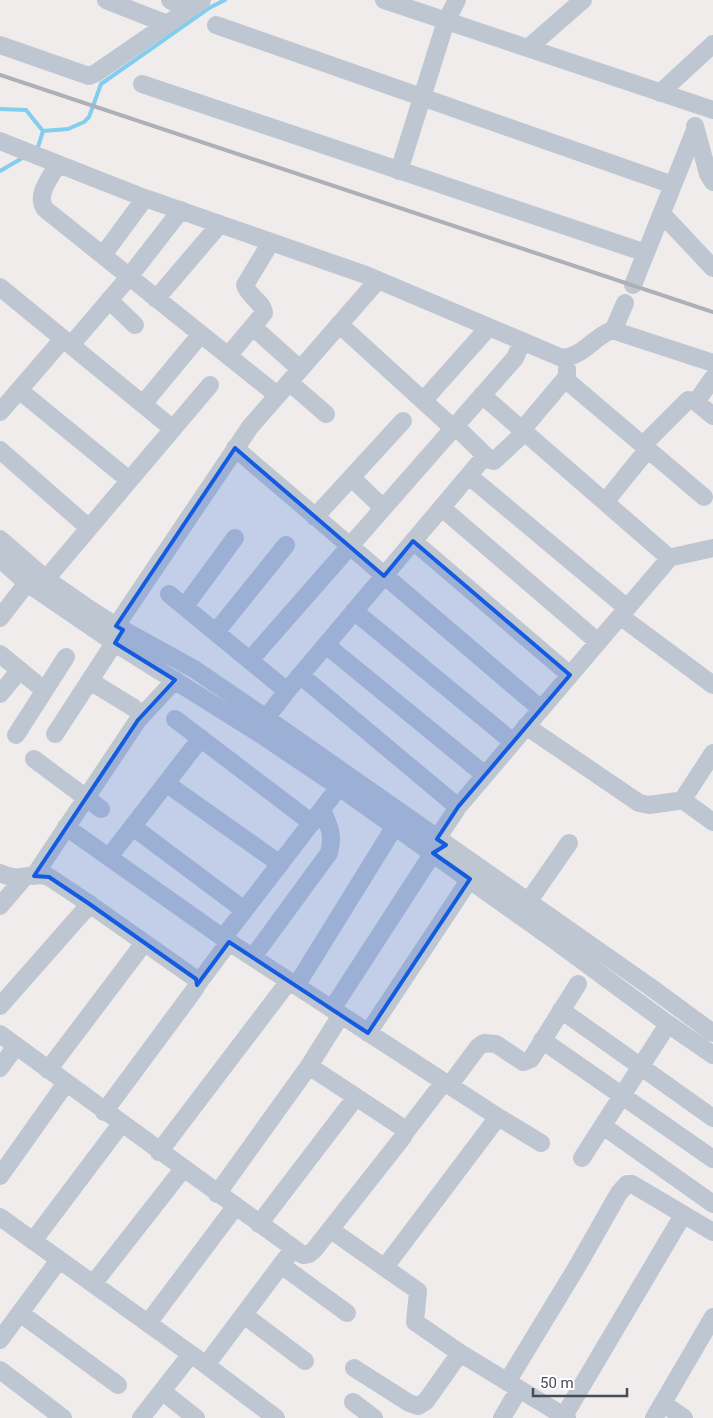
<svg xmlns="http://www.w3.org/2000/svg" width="713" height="1418" font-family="Roboto,sans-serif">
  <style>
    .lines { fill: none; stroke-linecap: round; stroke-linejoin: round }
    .stream { stroke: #82ceee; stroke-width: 4 }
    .minor { stroke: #bec6d2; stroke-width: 18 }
    .rail { stroke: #adb0b6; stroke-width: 4 }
    .marked { fill: #135be1; fill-opacity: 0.2; stroke: #135be1; stroke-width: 4; stroke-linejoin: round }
  </style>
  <rect width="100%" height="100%" fill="#efeceb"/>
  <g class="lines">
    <!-- stream -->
    <path class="stream" d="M0 109 26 110 43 131 68 129 84 122 89 117 101 84 209 8 225 0
      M36 148 38 147 43 131
      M0 171 24 157"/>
    <!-- minor -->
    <path class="minor" d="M106 0 167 24
      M170 0 187 10
      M384 0 713 110
      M216 25 673 185
      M0 45 89 76 96 73 202 0
      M528 48 583 0
      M142 84 646 253
      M660 93 713 44
      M695 126 708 174 713 182
      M0 141 142 197 366 275 562 358C582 357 593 338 610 331H615L713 363
      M58 164C51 177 35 195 45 209L277 395
      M399 171 446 21 457 0
      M662 214 713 268
      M103 255 145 198
      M633 285 695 130
      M0 287 173 429
      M156 299 220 224
      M109 300 135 325
      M339 324 453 428
      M253 327 300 369
      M613 331 625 303
      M71 345 129 277 181 210
      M228 356 264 313C263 302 248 296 245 285L271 242
      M565 379 704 497
      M289 382 326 414
      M19 390 129 480
      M423 401 489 327
      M696 402 713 378
      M143 404 201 334
      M0 412 63 339
      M455 426 490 460 494 461 525 432
      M522 430 565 379 567 374V369
      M643 445 688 400 696 402 713 416
      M235 448 541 709
      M0 450 89 528
      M469 476 627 608
      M352 478 383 508
      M605 502 648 449
      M442 508 598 642
      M315 517 403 421
      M0 539 46 579 85 606 116 626 194 669 266 718 649 986 713 1033
      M413 541 570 675
      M668 558 713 548
      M0 559 27 583 115 643 257 732 339 787 554 940 668 1024 713 1055
      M46 579 210 385
      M169 594 287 691
      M185 606 235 538
      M354 611 513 742
      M620 616 713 685
      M0 618 27 583
      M116 626 250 427 378 280
      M216 632 286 545
      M326 645 485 775
      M0 654 44 690
      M250 660 515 358 522 342
      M300 675 458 807
      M90 681 134 708
      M0 694 20 670
      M266 718 287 691 485 456
      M175 719 312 823
      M526 726 639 803 649 805 685 800
      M55 734 120 634
      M16 735 66 657
      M713 753 685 796V800L688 804 713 822
      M34 759 101 809
      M167 784 280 864
      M66 827 229 942 498 1117 541 1143
      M133 827 244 910
      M437 839 458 807 667 561V556L482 395
      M109 857 201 738
      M0 873C20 884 31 870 49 877L88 903 196 979 197 985 195 989 104 1112
      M34 876 138 720 175 680
      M528 902 569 843
      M0 906 24 878
      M223 938 339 787
      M253 957 329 853C334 834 329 827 322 809
      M197 985 229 942
      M296 986 395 826
      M0 1006 90 904
      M332 1009 433 853 443 847
      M561 1010 713 1118
      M368 1033 470 879
      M0 1034 303 1255 309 1254 314 1250 403 1137 405 1131 400 1126 309 1066
      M542 1040 713 1159
      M0 1068 16 1046
      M48 1070 144 943
      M449 1086 478 1047 484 1043 496 1044 523 1062 531 1059 578 984
      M603 1126 713 1204
      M404 1134 444 1082
      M159 1152 289 981
      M582 1158 668 1024
      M0 1176 66 1083
      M217 1194 309 1066 341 1015
      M0 1217 206 1365 276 1418
      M259 1224 356 1097
      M331 1230 418 1291 415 1322 460 1353 567 1418
      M33 1241 121 1124
      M281 1265 347 1313
      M385 1267 498 1117
      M93 1284 183 1169
      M20 1313 118 1385
      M244 1315 305 1361
      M148 1323 235 1207
      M0 1340 59 1260
      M206 1365 293 1249
      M354 1368 409 1403 418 1406 426 1401 460 1353
      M0 1370 63 1418
      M507 1382 578 1265 619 1193 627 1184H632L713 1232
      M162 1391 196 1418
      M353 1402 374 1418
      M663 1403 684 1418
      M564 1416 683 1215
      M141 1418 191 1354
      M502 1418 519 1389
      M654 1418 713 1317"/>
    <!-- rail -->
    <path class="rail" d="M0 75 713 312"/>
  </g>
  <!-- marked area -->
  <path class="marked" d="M235 448 384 576 413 541 570 675 458 807 437 839 446 845 433 853 470 879 368 1033 229 942 197 985 196 979 88 903 49 877 34 876 138 720 175 680 115 643 123 630 116 626Z"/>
  <!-- scale -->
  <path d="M533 1388v8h94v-8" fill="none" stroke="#444d59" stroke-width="2.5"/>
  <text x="540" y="1388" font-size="15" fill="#444d59" stroke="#ffffff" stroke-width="4" paint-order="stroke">50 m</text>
</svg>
